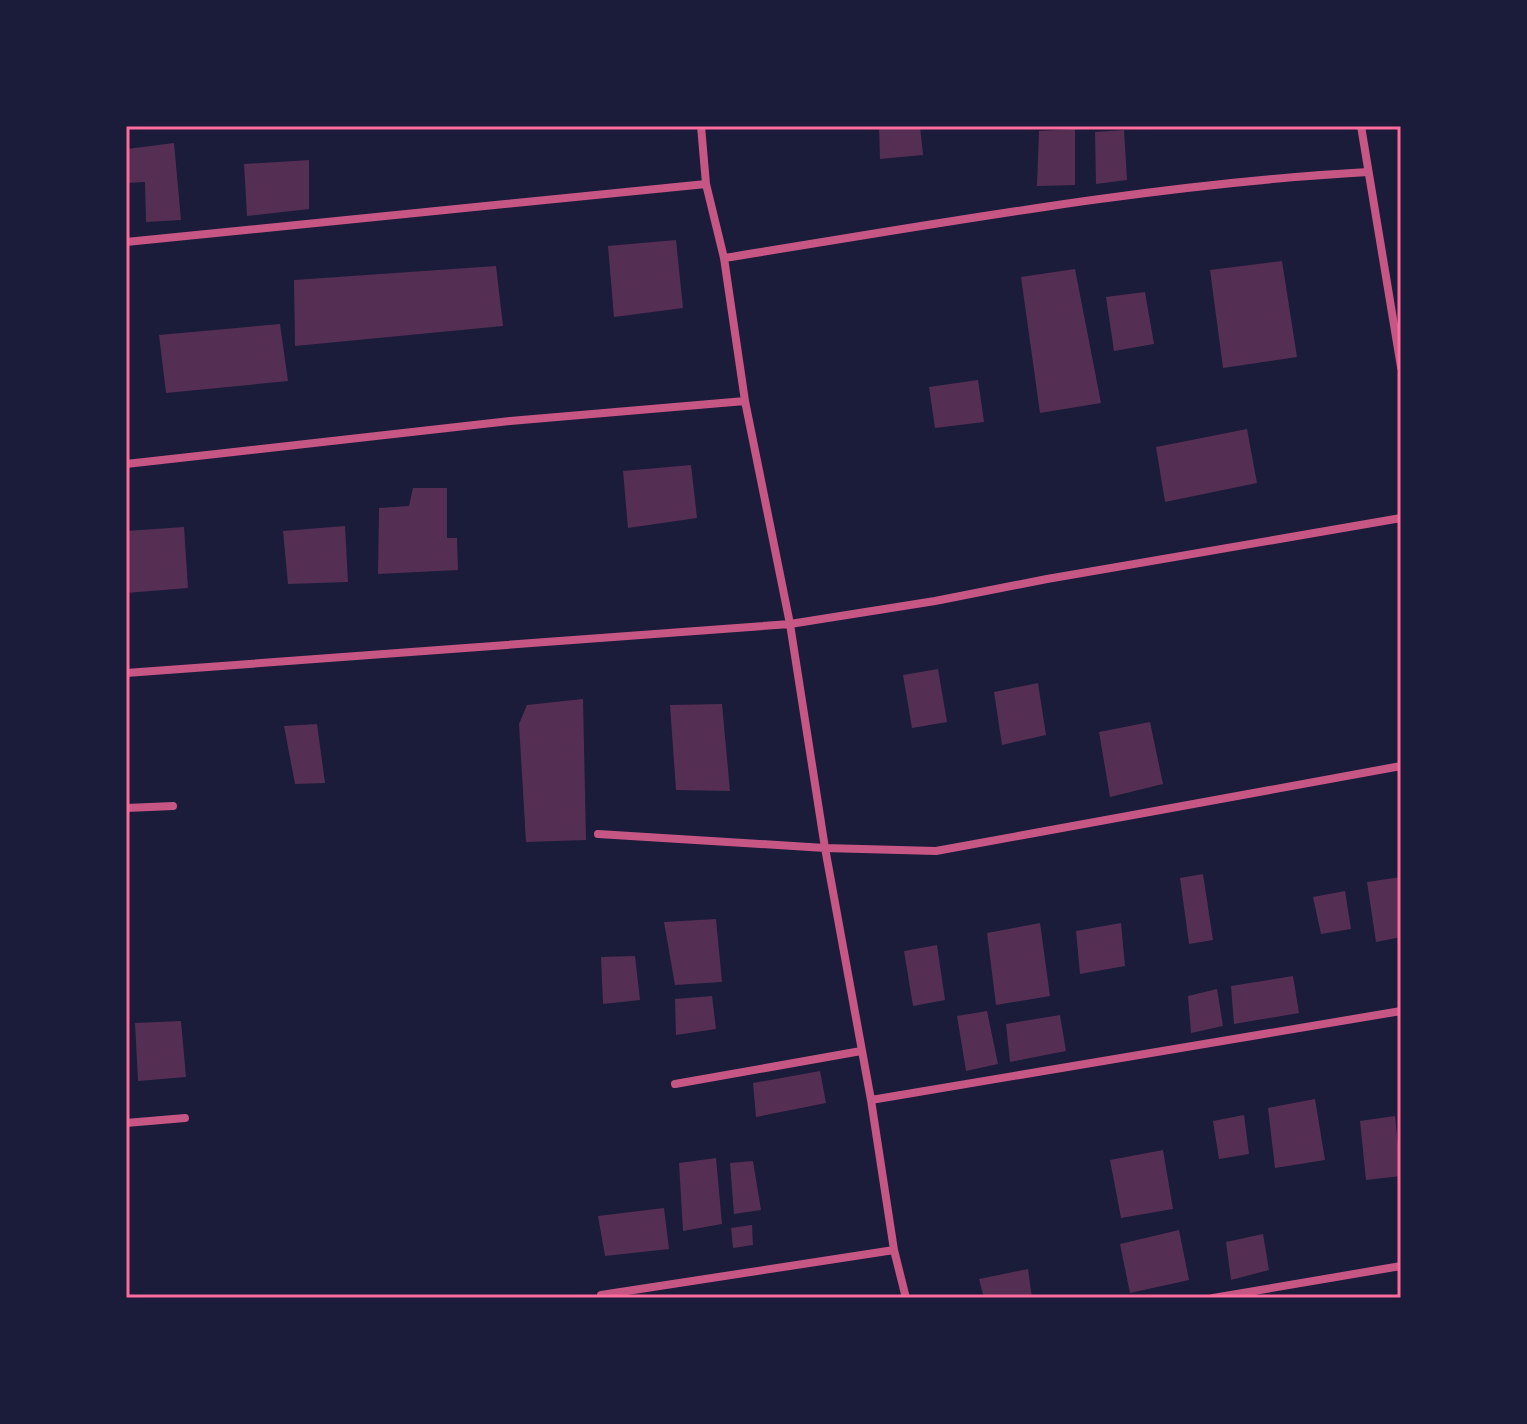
<svg xmlns="http://www.w3.org/2000/svg" width="1527" height="1424" font-family="'DejaVu Sans',sans-serif">
  <style>
    .building { fill: #542f53 }
    .lines { fill: none; stroke-linecap: round; stroke-linejoin: round }
    .minor { stroke: #c65784; stroke-width: 8 }
    .neatline { fill: none; stroke: #ff6b9d; stroke-width: 3 }
  </style>
  <rect width="100%" height="100%" fill="#1b1b3a"/>
  <!-- building -->
  <path class="building" d="M879 126H920L923 155 880 159Z
    M1075 129V185L1037 186 1039 131Z
    M1124 130 1127 180 1096 184 1095 132Z
    M174 143 181 220 146 222 145 182 126 183 127 149Z
    M309 160V209L247 216 244 164Z
    M676 240 683 308 614 317 608 246Z
    M1282 261 1297 357 1223 368 1210 270Z
    M496 266 503 326 295 346 294 280Z
    M1075 269 1101 403 1040 413 1021 277Z
    M1145 292 1154 344 1114 351 1106 297Z
    M280 324 288 381 166 393 159 335Z
    M978 380 984 422 935 428 929 387Z
    M1247 429 1257 483 1165 502 1156 447Z
    M691 465 697 518 628 528 623 471Z
    M413 488H447V538H457L458 570 378 574 379 508 409 506Z
    M345 526 348 582 288 584 283 531Z
    M184 527 188 588 126 593V531Z
    M938 669 947 722 912 728 903 675Z
    M1038 683 1046 735 1002 745 994 692Z
    M583 699 586 840 526 842 519 724 527 705Z
    M722 704 730 791 676 790 670 705Z
    M1150 722 1163 784 1110 797 1099 732Z
    M317 724 325 783 295 784 284 726Z
    M1203 874 1213 940 1189 944 1180 878Z
    M1401 877V937L1376 942 1367 882Z
    M1345 891 1351 929 1321 934 1313 897Z
    M716 919 722 982 675 985 664 922Z
    M1040 923 1050 996 996 1005 987 933Z
    M1121 923 1125 966 1080 974 1076 931Z
    M937 945 945 1000 913 1006 904 951Z
    M635 956 640 1000 603 1004 601 957Z
    M1293 976 1299 1013 1234 1024 1231 986Z
    M1217 989 1223 1026 1191 1033 1188 996Z
    M712 996 716 1029 676 1035 675 999Z
    M987 1011 998 1064 966 1071 957 1016Z
    M1060 1015 1066 1051 1010 1062 1006 1024Z
    M181 1021 186 1077 138 1081 135 1023Z
    M820 1071 826 1103 756 1117 753 1083Z
    M1315 1099 1325 1160 1275 1168 1268 1108Z
    M1244 1115 1249 1154 1219 1159 1213 1121Z
    M1395 1116 1401 1176 1366 1180 1360 1121Z
    M1163 1150 1173 1209 1121 1218 1110 1160Z
    M716 1158 722 1224 683 1231 679 1163Z
    M753 1161 761 1210 734 1214 730 1163Z
    M664 1208 669 1249 605 1256 598 1216Z
    M752 1225 753 1245 733 1248 731 1228Z
    M1179 1230 1189 1280 1130 1293 1120 1244Z
    M1263 1234 1269 1270 1231 1280 1226 1242Z
    M1028 1269 1032 1298H984L979 1279Z"/>
  <g class="lines">
    <!-- minor -->
    <path class="minor" d="M701 126 706 184 724 258 745 401 790 624 825 848 871 1100 894 1250 906 1298
      M1361 126 1401 367
      M126 242 706 184
      M724 258C938 224 1152 184 1368 172
      M126 464 510 421 745 401
      M126 673 790 624 935 601 1047 579 1401 518
      M126 808 173 806
      M598 834 825 848 936 851 1401 766
      M675 1084 861 1051
      M871 1100 1401 1011
      M126 1123 185 1118
      M601 1295 894 1250
      M1213 1298 1401 1266"/>
  </g>
  <!-- border -->
  <rect width="1527" height="1424" fill="none" stroke="#1b1b3a" stroke-width="256"/>
  <rect x="128" y="128" width="1271" height="1168" class="neatline"/>
</svg>
